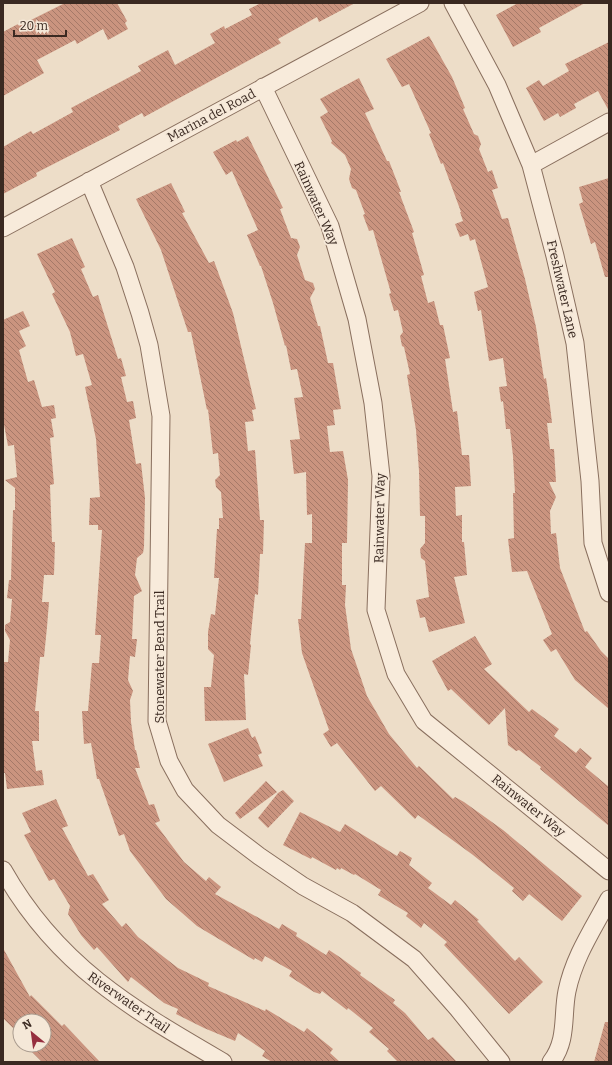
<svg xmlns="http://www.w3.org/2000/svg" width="612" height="1065" font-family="Bitter,serif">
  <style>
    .building { fill: url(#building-back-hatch) }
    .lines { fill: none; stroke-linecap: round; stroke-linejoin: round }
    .street-casing { stroke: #896f5e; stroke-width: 19 }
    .street { stroke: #f8ebdb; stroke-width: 17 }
    .labels { text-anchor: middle; stroke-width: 3.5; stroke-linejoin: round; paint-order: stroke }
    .street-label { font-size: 13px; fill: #3a2921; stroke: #f5e8d8 }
  </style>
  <defs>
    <pattern id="building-back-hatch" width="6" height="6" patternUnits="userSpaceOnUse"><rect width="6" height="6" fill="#ca947f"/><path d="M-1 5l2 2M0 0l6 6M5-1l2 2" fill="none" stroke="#a57968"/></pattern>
  </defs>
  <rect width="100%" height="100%" fill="#edddc8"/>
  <!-- building -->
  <path class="building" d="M65 3H117L127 21 125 23 128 29 108 40 103 29 77 44 75 40 37 60 44 73 3 96V32L18 24 19 26Z
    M261 3H355L319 22 317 17 278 39 281 43 144 117 142 113 118 126 120 130 36 173 37 176 3 194V147L31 131 33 134 73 112 71 108 141 71 138 66 168 50 175 65 215 43 210 34 224 26 225 29 252 15 249 9Z
    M518 3H585L539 28 541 32 513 47 496 15Z
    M429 36 452 77 465 108 463 109 474 134 478 136 481 144 479 149 488 172 492 170 498 188 492 190 502 219 508 218 525 279 536 327 544 379 546 378 550 406 552 423H547L550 449H554L556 482H549L556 497 550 511 551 534 556 533 560 568 585 632 587 631 601 651 609 659V709L575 680 556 649 551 652 543 640 552 634 527 571 512 572 508 539 514 538 513 493H515L513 456 510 429H506L503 401 501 402 499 387 507 386 503 358 489 361 481 310 478 311 474 292 488 287 475 239 470 241 468 234 460 237 455 224 463 221 460 212H461L443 163 441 164 429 134 431 133 409 84 402 87 386 59Z
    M609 42V111L598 91 574 104 576 108 560 117 558 113 544 121 526 88 539 80 543 86 569 71 565 64Z
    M359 78 374 109 365 113 387 161H389L401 192H399L414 232 412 233 424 275 421 276 428 303 434 301 440 325H443L450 358 445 359 453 412 457 411 462 455H469L471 486 455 487 456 516 462 515V542H464L467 575 454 577 465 623 429 632 425 617 420 618 416 600 429 597 425 561 421 558 420 549 425 543V516H420L419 471 416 430 407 375 410 374 404 347 402 346 400 336 403 332 398 310 394 311 389 294 391 293 373 230 369 231 363 215 365 214 356 190 352 188 349 179 351 169 345 155 331 143 332 141 320 117 328 112 320 99Z
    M248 136 283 208 280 209 291 238 297 239 300 247 297 255 305 280 313 283 315 289 310 298 318 326H320L328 363H333L341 409 333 410 335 425 327 426 330 452 343 451 348 480 347 543H342V585H346L345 605 351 649 367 696 389 734 417 768 419 766 453 799 455 797 464 802 503 830 582 896 562 921 529 894 523 901 512 891 514 888 473 855 418 815 415 819 381 786 375 791 337 743 331 747 323 734 329 730 302 653 298 619H301L305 543H312V514L307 515 306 472 294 474 290 440 300 439 294 398 303 397 297 369 291 370 286 345 285 346 273 303 261 266H260L247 235 258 230 232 171 226 175 213 152 236 140 237 142Z
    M609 178V277H605L595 242 591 244 579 204 583 202 579 187Z
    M171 183 185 212 182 213 209 263 214 261 233 313 256 409 252 410 254 421 245 422 248 451 255 450 260 520H264L263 554H260L258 595 255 594 250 644 251 645 248 675 244 674 246 720 205 721 204 687H211L214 655 208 649V632L211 614 215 615 219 578H214L217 529H219V518H223L221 492 216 487 215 480 220 475 218 453 213 454 208 409 207 410 191 332H188L161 250 136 199Z
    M72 238 85 267 81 269 93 297 98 295 118 359 121 358 126 376 121 377 127 402 133 401 136 418 129 420 136 464 141 463 145 498 144 547 143 553 137 558 135 575 142 591 134 596 132 639H137L135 657 130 656 128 680 133 691 130 700 131 722 135 750H136L140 768H135L149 805 154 804 160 821 155 823 184 862 206 881 209 877 221 887 215 894 279 929 282 924 297 933 296 936 326 955 329 950 341 958 361 973 360 975 395 1000 393 1003 405 1013 428 1040 433 1037 457 1062H398L387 1051 389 1049 369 1032 373 1028 348 1008 347 1010 322 991 320 994 314 992 289 976 292 971 265 956 262 962 255 958 254 960 197 926 166 899 130 851 124 834 119 836 99 779H97L91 743 84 744 82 711H88L92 663H99L101 635H95L102 530H98V525H89L90 498 100 497 96 439 85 387 92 385 83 354 76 356 70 332 52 294 55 292 37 254Z
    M23 311 30 326 19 331 26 346 19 350 28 382 34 380 42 407 54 405 56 418 51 419 54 437 50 438 54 484 50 485 52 542H55L54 575H44L42 602H49L47 627 44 657H40L35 711H39V741H32L36 771 42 770 44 785 7 789 5 773H3V671L4 662H8L10 640 5 631V625L10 622 12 599 7 598 9 580H11L13 510H15V488L5 480 17 477 14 445 8 446 3 419V320Z
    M475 636 492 664 484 669 529 712 532 709 559 729 554 736 576 753 580 748 592 758 585 767 609 787V826L540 769 541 767 519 750 516 751 508 745 505 708 489 725 451 689 448 691 432 661Z
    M248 728 252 738 255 736 262 753 258 755 263 766 224 782 208 744Z
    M266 781 277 792 240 819 235 813Z
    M283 790 294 801 268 828 258 818 278 793Z
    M56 799 68 826 62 828 88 876 93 874 109 900 102 904 122 927 126 923 138 937 178 968 209 983 208 986 265 1011 266 1009 304 1032 307 1028 333 1049 330 1053 340 1062H272L262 1056 265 1051 238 1033 235 1041 204 1028 176 1014 178 1009 164 1003 131 977 128 982 97 947 94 950 81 935 68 914 70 906 54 879 49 881 24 835 31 832 22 813Z
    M300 812 340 832 345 824 397 856 400 851 412 858 409 865 432 883 428 888 451 905 455 900 479 920 477 921 515 961 519 957 543 982 509 1014 444 945 447 942 424 923 421 928 406 916 408 913 378 895 381 890 355 874 354 875 341 868 340 870 337 868 336 870 312 857 311 859 283 845Z
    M3 948 30 997 31 995 62 1026 64 1024 100 1062H42L25 1045H44V1021H20V1035L3 1018Z
    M605 1022H609V1062H594Z"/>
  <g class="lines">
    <defs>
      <path id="street" d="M453 3 497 85 531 165 555 256 575 343 590 481 593 543 609 593
        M263 87 330 226 357 319 373 403 381 476 376 610 396 674 424 721 609 871
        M531 165 609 122
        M89 181 125 267 140 313 149 345 161 416 157 721 169 761 185 790 218 825 259 856 303 886 352 913 414 959 458 1009 501 1062
        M3 228 420 3
        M3 870C57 966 132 1009 223 1062
        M551 1062C568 1040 562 1015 567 991 574 957 593 929 609 899"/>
    </defs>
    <!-- street casing -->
    <use href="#street" class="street-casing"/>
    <!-- street -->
    <use href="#street" class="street"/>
  </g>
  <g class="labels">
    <!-- street labels -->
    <g class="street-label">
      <text transform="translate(211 115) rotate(-28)" y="5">Marina del Road</text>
      <text transform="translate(317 203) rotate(66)" y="5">Rainwater Way</text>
      <text transform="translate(563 289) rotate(77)" y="5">Freshwater Lane</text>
      <text transform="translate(379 518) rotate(-89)" y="5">Rainwater Way</text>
      <text transform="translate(159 657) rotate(-90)" y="5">Stonewater Bend Trail</text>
      <text transform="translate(529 805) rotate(39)" y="5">Rainwater Way</text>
      <text transform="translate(129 1002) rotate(35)" y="5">Riverwater Trail</text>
    </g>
  </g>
  <!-- border -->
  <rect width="612" height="1065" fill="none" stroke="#3a2921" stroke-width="8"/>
  <!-- north arrow -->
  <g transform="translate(32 1033) rotate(331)"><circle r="19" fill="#f5e8d8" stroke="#aa9c8f"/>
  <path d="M0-3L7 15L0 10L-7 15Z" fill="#962f3f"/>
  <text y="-6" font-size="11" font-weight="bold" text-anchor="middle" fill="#3a2921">N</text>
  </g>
  <!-- scale -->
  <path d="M14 30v6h52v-6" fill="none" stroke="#3a2921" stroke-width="2"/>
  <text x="20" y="30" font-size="12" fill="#3a2921" stroke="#f5e8d8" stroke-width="3" paint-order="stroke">20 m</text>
</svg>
